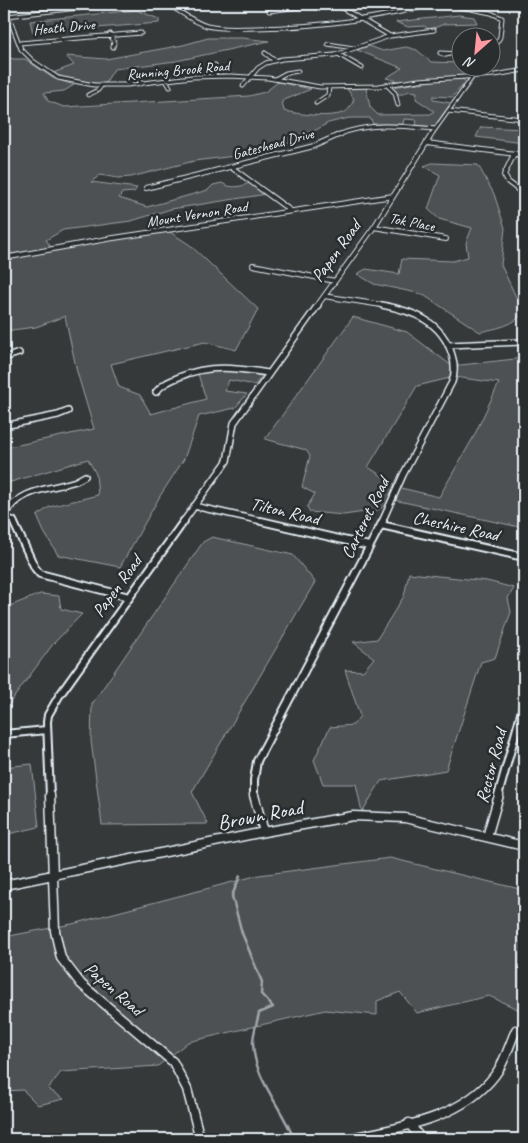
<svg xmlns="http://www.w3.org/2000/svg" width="528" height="1143" font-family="Caveat,sans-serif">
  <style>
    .green { fill: #4d5152; stroke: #9aa1a5; fill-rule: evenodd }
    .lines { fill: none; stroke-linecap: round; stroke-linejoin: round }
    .stream { stroke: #a0a7ac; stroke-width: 2.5 }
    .minor-far4-casing { stroke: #e8f1f8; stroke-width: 5 }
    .minor-far3-casing { stroke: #e8f1f8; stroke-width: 6 }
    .minor-far2-casing { stroke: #e8f1f8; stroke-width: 8 }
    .minor-far1-casing { stroke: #e8f1f8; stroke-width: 10 }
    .minor-casing { stroke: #e8f1f8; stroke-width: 11 }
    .minor-far4 { stroke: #2a2d2e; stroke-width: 3 }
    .minor-far3 { stroke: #2a2d2e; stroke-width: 4 }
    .minor-far2 { stroke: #2a2d2e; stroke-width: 5 }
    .minor-far1 { stroke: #2a2d2e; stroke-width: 6 }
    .minor { stroke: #2a2d2e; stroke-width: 8 }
    .labels { text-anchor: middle; stroke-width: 5; stroke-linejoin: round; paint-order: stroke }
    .far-street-label { font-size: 15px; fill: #e8f1f8; stroke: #2a2d2e }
    .street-label { font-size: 18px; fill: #e8f1f8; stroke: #2a2d2e }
    .near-street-label { font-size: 21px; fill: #e8f1f8; stroke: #2a2d2e }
  </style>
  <rect width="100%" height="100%" fill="#35393a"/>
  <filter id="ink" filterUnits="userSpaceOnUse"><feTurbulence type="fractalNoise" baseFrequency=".02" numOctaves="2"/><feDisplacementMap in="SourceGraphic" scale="10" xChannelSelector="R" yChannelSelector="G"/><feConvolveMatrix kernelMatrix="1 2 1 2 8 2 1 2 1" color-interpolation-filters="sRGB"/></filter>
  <g filter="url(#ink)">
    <!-- green -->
    <path class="green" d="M136 10 159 19V23L33 33 30 21Z
      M459 15 474 17 477 23 444 24 429 30 425 26 408 27 396 22Z
      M208 38H243L269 41 176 61 114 69 104 85 62 77 53 73 74 65 66 56 106 59 183 45Z
      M369 46 383 51 406 47 417 50 431 62 460 63V68H473L468 75 403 82 386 78 402 68 357 50Z
      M4 56 13 59H25L53 78 74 85 64 91 44 93 48 101 64 107 249 96 265 92 278 82 311 89 282 101 284 111C299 114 331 119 345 112 349 110 352 104 354 99L347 89 366 88 370 107 378 115 431 114 434 111 416 99 417 92 409 91 403 94H397L392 87 438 80 462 79 466 82 452 97 433 96V100L451 103 434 127 416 125 417 120 404 119 403 124H373L370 118H349L328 123 316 130 295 136 292 142 235 156 194 161 131 177 118 178 100 175 91 182 137 188 134 192 122 193 119 198 147 207 208 190 213 185 222 183C231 189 240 187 250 183L267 194 171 209 131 221 63 230 46 240 52 248 11 254 7 243 4 244Z
      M481 127 524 129V143L476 137Z
      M432 163 478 165 494 194 505 228 501 265 516 297 524 304C524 325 496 328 480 332L422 294 374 284 357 274 366 269 399 274 402 259 453 261 468 257 466 243 472 228 439 219 428 209 440 175 424 166Z
      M167 230 190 245 258 309 236 350 205 342 111 364 119 387 140 395 151 414 206 399 198 374 220 369 262 376 255 385 229 380 225 391 247 394 235 408 199 416 184 459 160 496 120 567 58 555 44 532 37 516 49 507 98 495 96 474 88 459 4 484V448L94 429 77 372 65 316 36 327 4 331V274L6 258Z
      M353 317 407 332 452 366 524 358V528L394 500 378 510 344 515 310 512 307 507 315 494 302 487 310 456 306 450 265 439ZM454 377 499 383 473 438 439 497 401 488 368 467 417 386Z
      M212 537 293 555 315 582 192 792 208 824 102 825 91 741 92 704 203 542Z
      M409 573 487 581 514 588 508 598 511 612 495 658 481 662 446 770 381 781 362 812 356 784H323L314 760 330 727 353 725 360 716 345 670 363 671 374 658 353 642 377 639 404 596Z
      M40 594 59 596 61 609 82 614 53 644 9 704H4V605L7 607Z
      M32 764 39 827 4 835V767Z
      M390 858 524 890V1012L489 996 417 1013 400 992 377 1001V1015L325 1010 188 1042 158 1066 61 1072 48 1089 64 1099 38 1105 23 1090 4 1091V937L72 924 259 875Z"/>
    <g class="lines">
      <!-- stream -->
      <path class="stream" d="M240 876 232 896 242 933 262 982 261 994 273 1007 259 1013C257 1023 253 1033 253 1043 254 1079 282 1107 294 1139"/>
      <defs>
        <path id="minor-far4" d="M167 4C180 11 193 22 207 26 223 30 241 28 257 28 317 27 377 19 435 4
          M446 4 491 13 502 18 500 37 490 54
          M269 11 320 4
          M4 12 10 20 21 49 33 61 58 78 94 85H127L192 77 230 76 268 78 320 87 379 86 419 80 495 75 524 70
          M7 16 114 4
          M110 34 114 42 113 47
          M390 36 434 30
          M19 43 141 33
          M328 44 353 48
          M265 53 274 60
          M453 53 446 55 440 53 460 54
          M338 54 362 68
          M214 76 215 65
          M141 77 139 80 141 84
          M275 79 286 73 298 71
          M166 80 170 87
          M243 86 258 68 266 63 282 59 335 55 390 36 335 4
          M388 86 395 93 398 105
          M88 95 98 90 101 86
          M316 103 328 95 329 87
          M448 111 524 119
          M338 135C369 122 402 126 435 129
          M431 135 479 68"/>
        <path id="minor-far3" d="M426 143 524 155
          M514 154 504 175 508 182 524 194
          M231 167 291 211
          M146 188 314 146 341 134
          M374 227 446 239
          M4 258 107 239 393 196
          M253 265 335 281
          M324 296 388 306
          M317 306 374 227 432 134"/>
        <path id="minor-far2" d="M382 305C413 311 442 321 452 355 455 364 455 373 452 382L403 475 382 522
          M448 345 524 342
          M4 358 19 353
          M156 392C162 384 170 381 179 377 209 364 237 368 268 373
          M4 426 58 415 68 411
          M194 506 266 522
          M4 514 14 522
          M6 514C18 489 52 489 76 481L85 476
          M183 522 227 461 234 423 318 305"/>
        <path id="minor-far1" d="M13 521 35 568 40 574 129 597
          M261 521 369 546
          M381 525 524 557
          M4 734 47 730
          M50 796 47 722 48 715 59 696 184 521
          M254 796V780L257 761 383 521
          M498 796 524 703"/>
        <path id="minor" d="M50 795 55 931 61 958 81 984 173 1062 187 1089 200 1139
          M254 795 264 832
          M487 837 499 795
          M4 885 264 832 353 816 405 818 524 846
          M409 1123 421 1139
          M346 1139C397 1128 461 1120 495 1075 505 1062 509 1045 516 1030"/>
      </defs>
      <!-- minor-far4 casing -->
      <use href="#minor-far4" class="minor-far4-casing"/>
      <!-- minor-far3 casing -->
      <use href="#minor-far3" class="minor-far3-casing"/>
      <!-- minor-far2 casing -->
      <use href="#minor-far2" class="minor-far2-casing"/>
      <!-- minor-far1 casing -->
      <use href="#minor-far1" class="minor-far1-casing"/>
      <!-- minor casing -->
      <use href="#minor" class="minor-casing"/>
      <!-- minor-far4 -->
      <use href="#minor-far4" class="minor-far4"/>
      <!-- minor-far3 -->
      <use href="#minor-far3" class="minor-far3"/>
      <!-- minor-far2 -->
      <use href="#minor-far2" class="minor-far2"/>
      <!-- minor-far1 -->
      <use href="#minor-far1" class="minor-far1"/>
      <!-- minor -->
      <use href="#minor" class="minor"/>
    </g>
  </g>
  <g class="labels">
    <!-- far-street labels -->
    <g class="far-street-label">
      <text transform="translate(64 27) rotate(-5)" y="5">Heath Drive</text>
      <text transform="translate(178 70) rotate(-5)" y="5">Running Brook Road</text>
      <text transform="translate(273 144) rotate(-15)" y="5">Gateshead Drive</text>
      <text transform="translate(197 214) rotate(-9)" y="5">Mount Vernon Road</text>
      <text transform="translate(412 222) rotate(11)" y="5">Tok Place</text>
    </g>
    <!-- street labels -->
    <g class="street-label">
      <text transform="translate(336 251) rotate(-54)" y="6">Papen Road</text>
      <text transform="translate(285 511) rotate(13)" y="6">Tilton Road</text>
      <text transform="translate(365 518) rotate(-64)" y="6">Carteret Road</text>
      <text transform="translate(456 526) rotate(12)" y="6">Cheshire Road</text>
      <text transform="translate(117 586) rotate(-54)" y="6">Papen Road</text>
      <text transform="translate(491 766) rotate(-75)" y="6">Rector Road</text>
      <text transform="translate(114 989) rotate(41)" y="6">Papen Road</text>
    </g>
    <!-- near-street labels -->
    <g class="near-street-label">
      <text transform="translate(260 815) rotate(-11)" y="7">Brown Road</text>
    </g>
  </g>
  <!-- margin -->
  <rect width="528" height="1143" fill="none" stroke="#2a2d2e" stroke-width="20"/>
  <rect x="10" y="10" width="508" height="1123" fill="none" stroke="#e8f1f8" stroke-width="2" filter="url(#ink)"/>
  <!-- north arrow -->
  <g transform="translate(476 52) rotate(207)"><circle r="24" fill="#2a2d2e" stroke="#767b7f"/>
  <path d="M0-4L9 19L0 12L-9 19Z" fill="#ff9aa2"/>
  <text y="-8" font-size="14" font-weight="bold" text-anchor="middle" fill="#e8f1f8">N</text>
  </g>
</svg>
